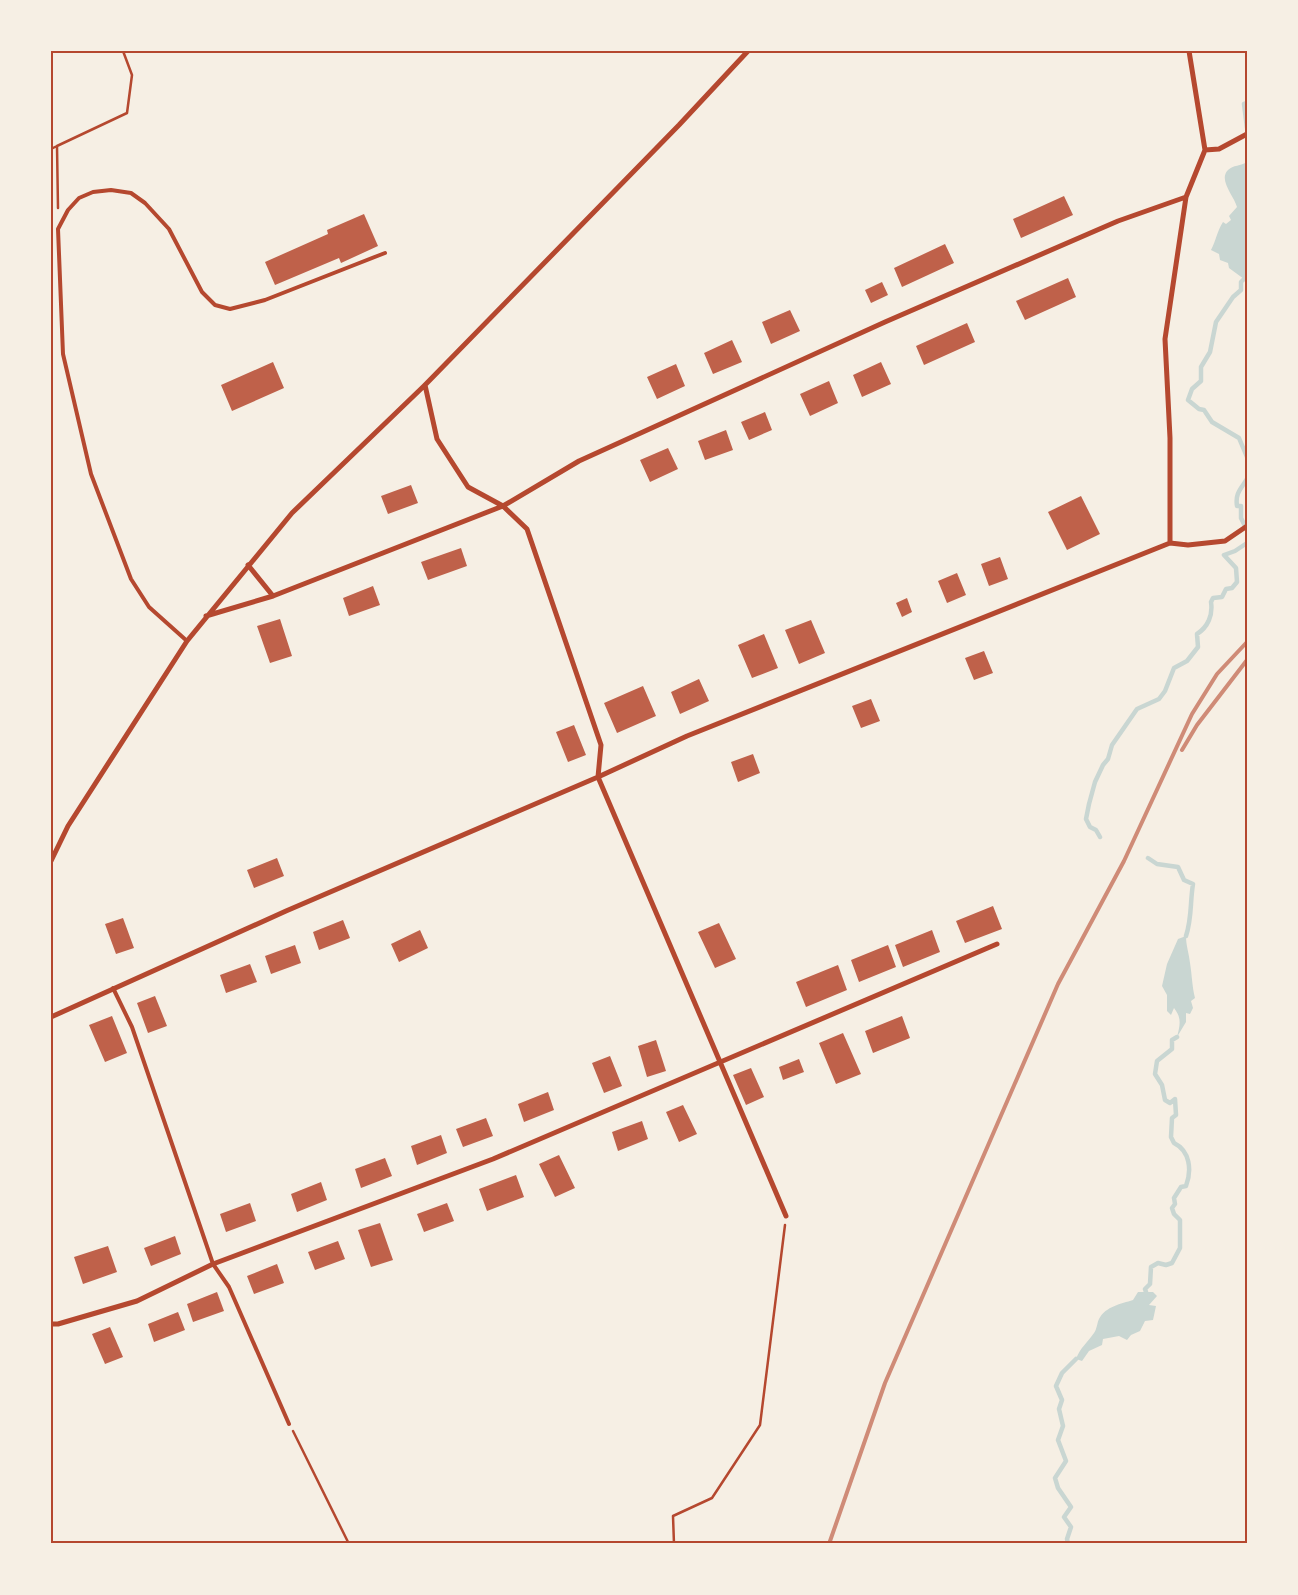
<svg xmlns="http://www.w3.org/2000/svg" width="1298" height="1595" font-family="Ubuntu,sans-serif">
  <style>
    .water { fill: #c9d6d2 }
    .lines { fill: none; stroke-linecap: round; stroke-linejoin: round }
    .stream { stroke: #c9d6d2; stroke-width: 4.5 }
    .building { fill: #bf614a }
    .path { stroke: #b5482f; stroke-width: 2.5 }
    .service { stroke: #b5482f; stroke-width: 4 }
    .minor { stroke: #b5482f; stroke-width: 5 }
    .rail { stroke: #cf8b77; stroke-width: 4 }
    .neatline { fill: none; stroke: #b5482f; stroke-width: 2 }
  </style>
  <rect width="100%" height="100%" fill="#f6efe4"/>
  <!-- water -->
  <path class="water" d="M1247 162V278L1244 279 1229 268 1228 263 1220 260 1219 254 1211 250C1216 241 1217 231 1223 222L1226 224 1231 220 1229 216 1237 207C1234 196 1218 180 1228 170 1233 165 1241 166 1247 162Z
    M1186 936C1186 946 1189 953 1190 963 1192 975 1192 986 1195 998L1191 1001 1193 1008 1190 1014 1186 1013V1022L1177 1037C1180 1025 1182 1018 1174 1008L1171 1015 1167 1011V995L1162 986 1167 964 1178 939Z
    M1138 1292H1153L1157 1296 1149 1305 1156 1306 1153 1320 1145 1321 1140 1331 1131 1335 1127 1340 1119 1336 1103 1339 1102 1345 1089 1351 1082 1361 1076 1359C1080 1348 1087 1343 1094 1333 1097 1329 1097 1323 1099 1319 1106 1306 1121 1304 1133 1300Z"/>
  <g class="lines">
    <!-- stream -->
    <path class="stream" d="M1247 103 1244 104 1247 128
      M1244 279 1241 282V290L1233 297 1216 322 1210 352 1201 367V381L1192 389 1188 400 1199 409 1204 410 1212 422 1239 438 1247 457
      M1247 479C1241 489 1235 493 1237 506H1241V518L1247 530
      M1100 837 1096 830 1090 827 1086 819 1089 804 1095 782 1103 765 1108 759 1112 745 1137 709 1159 699 1165 691 1174 668 1187 661 1198 647 1197 634C1208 627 1213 615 1211 602L1213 598 1222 597 1226 589 1232 588 1237 582 1236 568 1224 555 1235 551 1247 543
      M1148 858 1157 864 1178 867 1184 880 1193 884C1190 902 1192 918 1186 936
      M1146 1292 1145 1289 1150 1284 1151 1267 1158 1263 1166 1265 1172 1263 1180 1248V1220L1174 1214 1172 1208 1175 1204 1174 1198 1181 1187 1186 1186C1192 1170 1190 1151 1174 1143L1171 1137 1172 1118 1176 1115 1175 1099 1170 1103 1165 1100 1162 1085 1155 1074 1157 1061 1172 1049V1040L1177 1037
      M1068 1544 1067 1539 1071 1527 1064 1517 1071 1507 1058 1488 1055 1478 1066 1461 1058 1440 1063 1426 1059 1409 1062 1400 1056 1386 1062 1373 1076 1359"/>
  </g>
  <!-- building -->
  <path class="building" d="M1064 196 1073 215 1021 238 1013 219Z
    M364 214 378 246 341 263 339 258 275 285 265 262 328 234 327 230Z
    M945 244 954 263 902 287 894 268Z
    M1068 278 1076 297 1025 320 1016 301Z
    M882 282 888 295 871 303 865 290Z
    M790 310 800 331 771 344 762 322Z
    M967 323 975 342 924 365 916 346Z
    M732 340 742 362 713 374 704 353Z
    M273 362 284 388 232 411 221 385Z
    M881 362 891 384 862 397 853 375Z
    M676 364 685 386 657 399 647 377Z
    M829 381 838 403 810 416 800 394Z
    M765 412 772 430 749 440 741 422Z
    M726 430 733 450 705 460 698 441Z
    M668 448 678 469 650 482 640 460Z
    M411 485 418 503 388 514 381 496Z
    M1081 496 1100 534 1067 550 1048 512Z
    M461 548 467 566 428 580 421 562Z
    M1000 557 1008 579 989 586 981 564Z
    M957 573 966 595 947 603 938 581Z
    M373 586 380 605 349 616 343 598Z
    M907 598 912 612 902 617 896 603Z
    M280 619 292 656 270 663 257 626Z
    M811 620 825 653 799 664 785 630Z
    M764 634 778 668 752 678 738 645Z
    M984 651 993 673 974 680 965 658Z
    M699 679 709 701 680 714 671 692Z
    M643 686 656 716 617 733 604 703Z
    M871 699 880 721 861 728 852 706Z
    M574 725 586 755 568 762 556 732Z
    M753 754 760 773 738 782 731 762Z
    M277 858 284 876 254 888 247 870Z
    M993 906 1002 929 965 943 956 921Z
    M123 918 134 948 116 954 105 924Z
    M343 920 350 938 319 950 313 932Z
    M719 923 736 959 715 968 698 932Z
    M420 930 428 948 399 962 391 944Z
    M932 930 940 952 903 967 895 945Z
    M295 945 301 963 271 974 265 956Z
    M888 945 896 967 859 982 851 960Z
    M250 964 257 982 226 993 220 975Z
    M838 965 847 990 806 1007 796 982Z
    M155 996 167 1026 148 1033 137 1003Z
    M112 1016 127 1053 105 1062 89 1025Z
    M902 1016 910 1038 873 1053 865 1031Z
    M843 1033 861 1074 836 1084 819 1043Z
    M656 1040 666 1071 647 1077 638 1046Z
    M610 1056 622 1086 604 1093 592 1063Z
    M799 1059 804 1072 783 1080 779 1067Z
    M751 1068 764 1097 746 1105 733 1075Z
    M548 1092 554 1110 524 1122 518 1104Z
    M683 1105 697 1134 679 1142 666 1112Z
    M486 1118 493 1136 463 1147 456 1129Z
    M642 1121 648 1139 618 1151 612 1132Z
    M441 1135 447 1153 417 1165 411 1146Z
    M559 1155 575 1188 555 1197 539 1164Z
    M385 1158 392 1176 361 1188 355 1169Z
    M516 1175 524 1197 487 1211 479 1189Z
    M321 1182 327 1200 297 1212 291 1194Z
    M250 1203 256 1221 226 1232 220 1214Z
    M447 1203 454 1221 424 1232 417 1214Z
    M380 1223 393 1260 371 1267 358 1230Z
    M175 1236 181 1254 151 1266 144 1248Z
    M338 1241 345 1259 315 1270 308 1252Z
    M108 1246 117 1272 83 1284 74 1257Z
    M277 1264 284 1283 254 1294 247 1276Z
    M217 1292 224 1311 193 1322 187 1304Z
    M178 1312 185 1330 154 1342 148 1324Z
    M110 1327 123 1357 105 1364 92 1334Z"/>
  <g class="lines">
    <!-- path -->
    <path class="path" d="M51 149 57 146
      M58 208 57 146 127 113 132 75 123 51
      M293 1431 349 1544
      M674 1544 673 1516 712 1498 760 1425 785 1225"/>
    <!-- service -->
    <path class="service" d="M187 641 149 607 131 579 91 474 63 354 58 229 68 210 79 198 93 192 111 190 131 193 145 203 169 229 202 292 215 305 230 309 265 300 385 253
      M113 988 132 1027 213 1264 229 1287 289 1424"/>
    <!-- minor -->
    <path class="minor" d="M1205 150 1219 149 1247 134
      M425 385 437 439 468 487 503 506 527 529 601 745 598 777 786 1216
      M1170 543V438L1165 339 1186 197 1205 150 1189 51
      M248 565 273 596
      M206 616 273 596 503 506 579 461 885 322 1118 221 1186 197
      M51 861 68 826 187 641 292 513 425 385 679 125 748 51
      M51 1017 286 911 598 777 687 736 1170 543 1188 545 1225 541 1247 526
      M51 1324H58L137 1301 213 1264 493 1159 997 944"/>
    <!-- rail -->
    <path class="rail" d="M1182 750 1197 725 1247 660
      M829 1544 885 1383 1058 984 1124 861 1192 714 1217 674 1247 642"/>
  </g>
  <!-- border -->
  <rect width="1298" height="1595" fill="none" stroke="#f6efe4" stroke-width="105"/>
  <rect x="52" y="52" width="1194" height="1490" class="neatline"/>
</svg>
